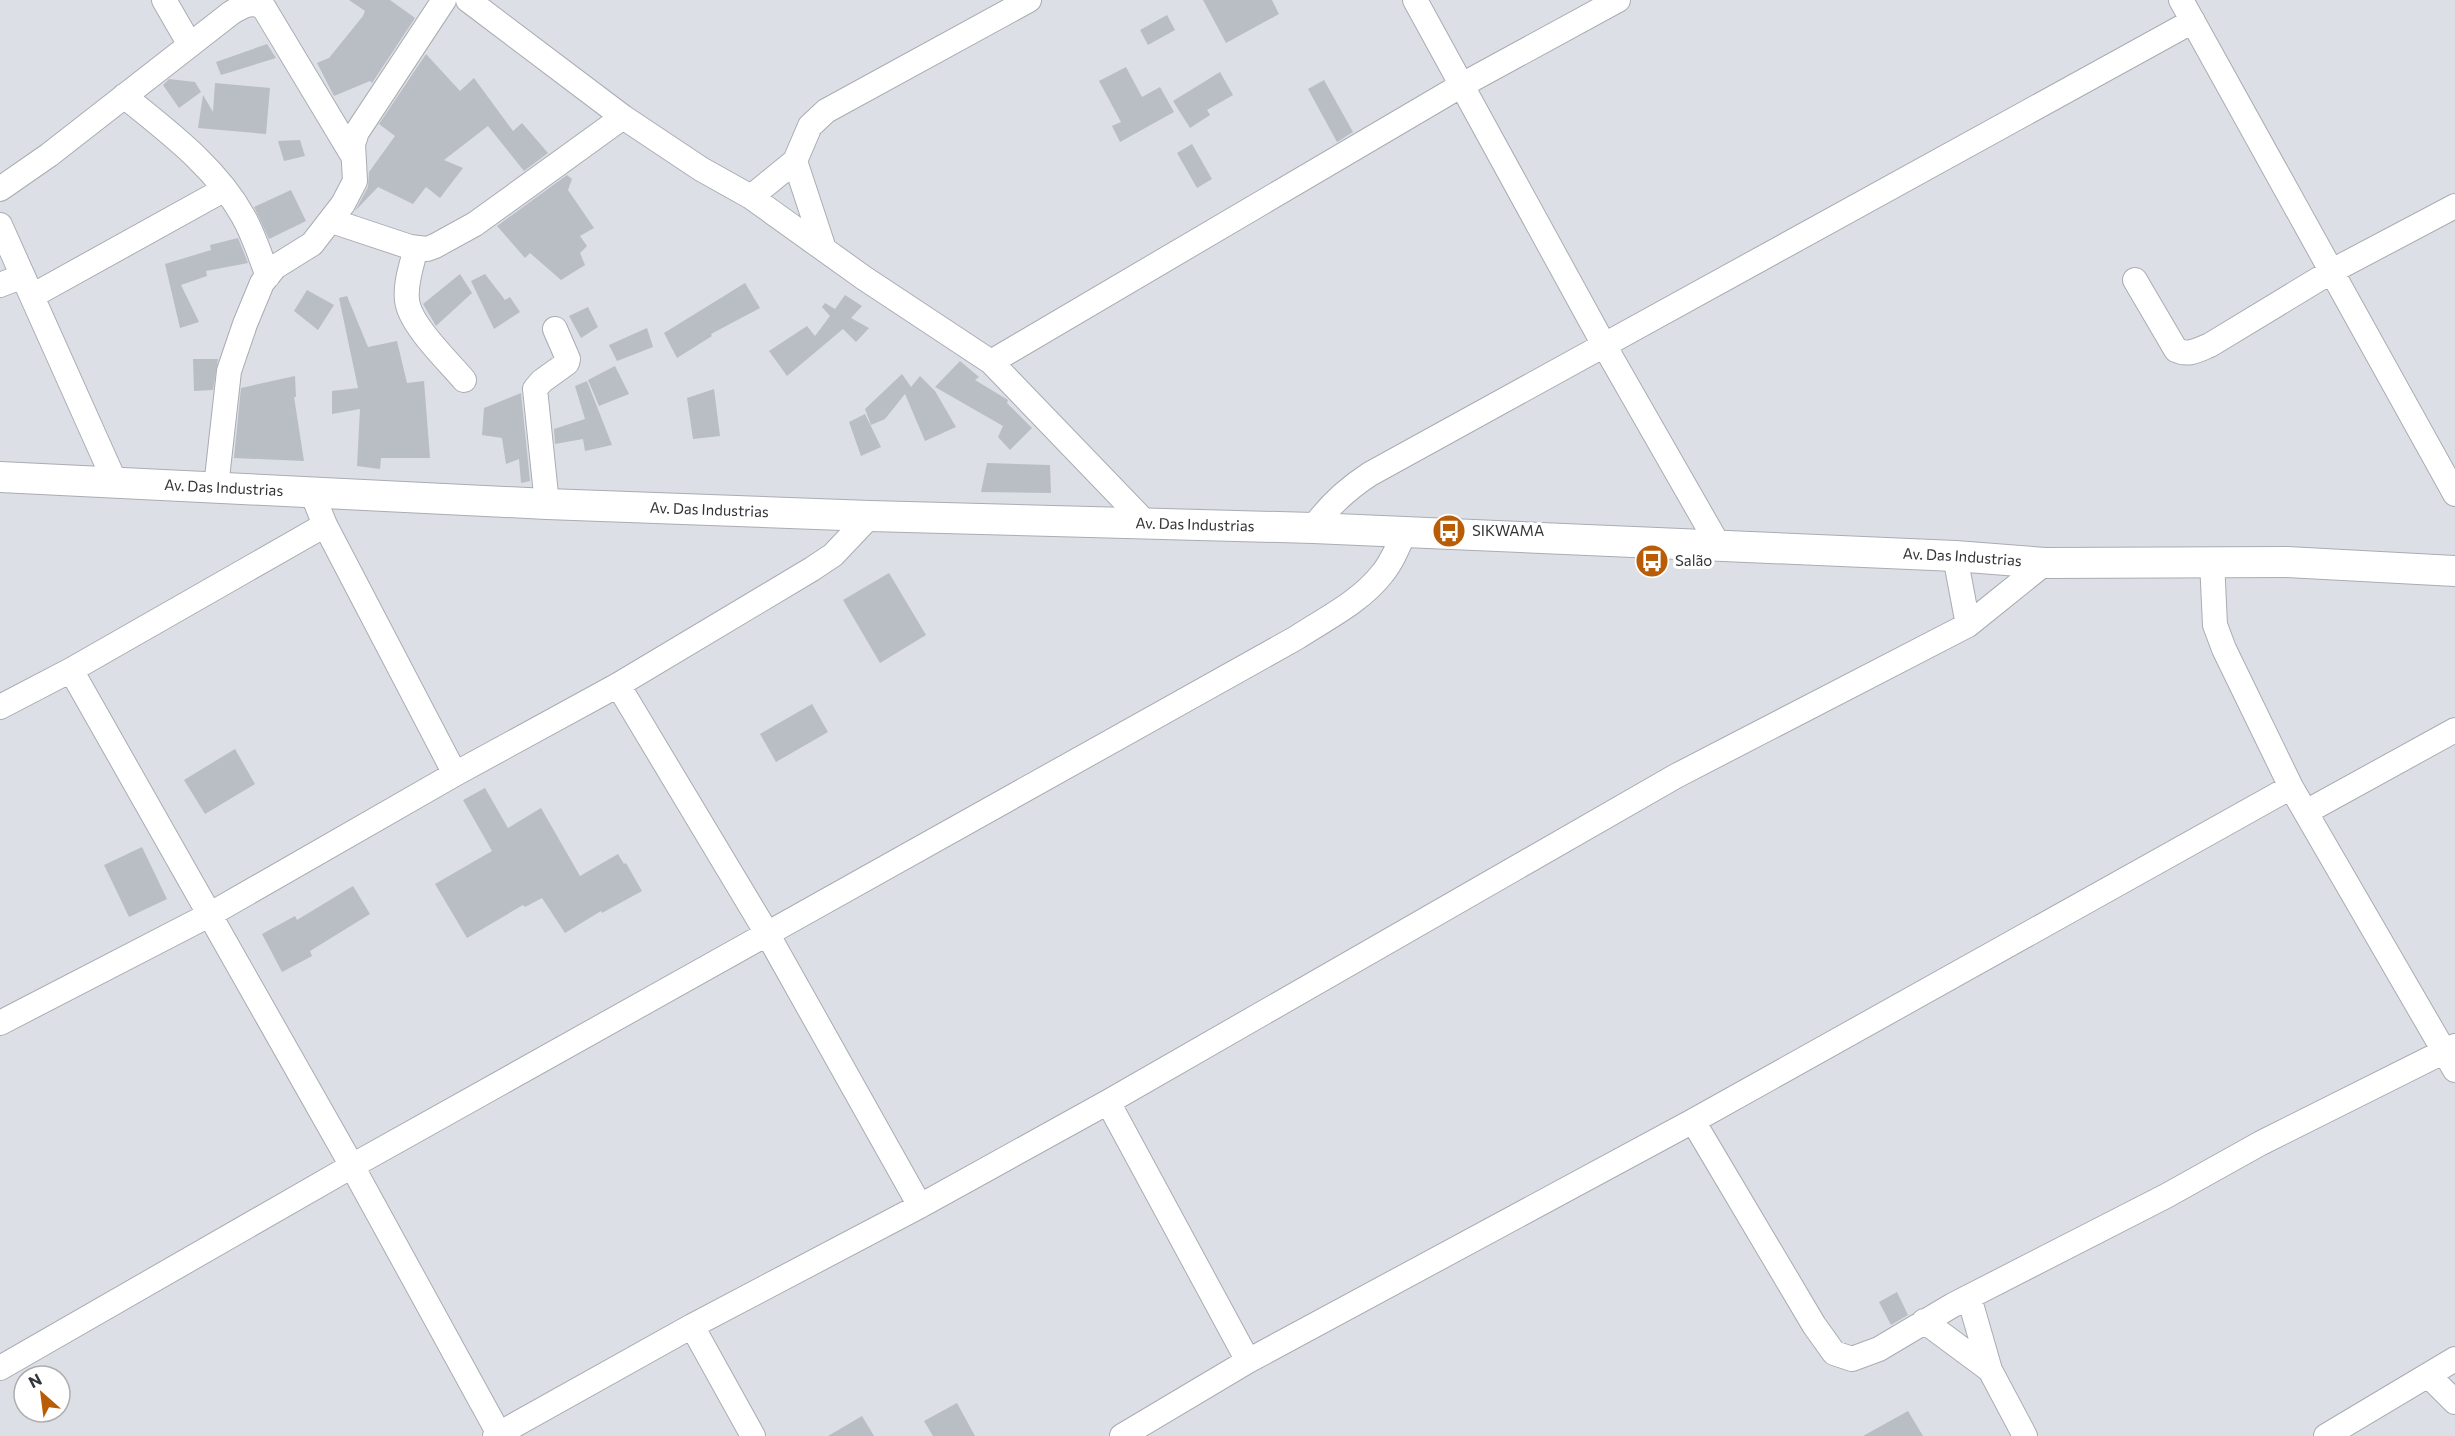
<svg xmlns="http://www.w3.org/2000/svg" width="2455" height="1436" font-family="Commissioner,sans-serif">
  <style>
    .building { fill: #b9bdc4 }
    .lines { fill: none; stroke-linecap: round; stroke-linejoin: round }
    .minor-casing { stroke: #a9acb3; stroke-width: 26 }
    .major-casing { stroke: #a9acb3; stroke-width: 32 }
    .minor { stroke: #fff; stroke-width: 24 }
    .major { stroke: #fff; stroke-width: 30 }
    .labels { text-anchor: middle; stroke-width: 6; stroke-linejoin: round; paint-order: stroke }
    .street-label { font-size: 15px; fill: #333437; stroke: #fff }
    .poi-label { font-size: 15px; fill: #333437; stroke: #fff; text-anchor: start }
  </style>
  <rect width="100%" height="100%" fill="#dcdfe6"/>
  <!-- building -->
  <path class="building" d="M349 0H390L415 18 372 83 370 81 334 96 317 63 329 58 363 16 365 11Z
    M1203 0H1272L1279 14 1226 43Z
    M1167 15 1175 30 1148 45 1140 30Z
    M267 44 276 58 221 75 216 62Z
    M426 54 460 91 474 78 513 131 522 123 548 153 524 171 488 126 444 160 463 168 440 198 426 187 413 204 378 187 355 211 368 187 369 172 395 136 379 124Z
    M1126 67 1142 97 1160 87 1174 112 1120 142 1112 126 1121 122 1099 81Z
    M1220 72 1233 95 1207 110 1210 115 1190 128 1173 101Z
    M169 79 195 82 201 92 179 108 163 85Z
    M1324 80 1353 132 1337 142 1308 89Z
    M215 83 270 88 266 134 198 128 203 95 213 112Z
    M300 140 305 156 284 161 278 141Z
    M1192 144 1212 179 1197 188 1177 153Z
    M567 175 572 179 568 190 594 228 580 236 587 246 580 253 585 265 561 280 530 253 525 258 497 226Z
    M291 190 306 221 269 239 254 207Z
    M238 238 248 263 206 271 207 276 181 285 199 322 180 328 165 264 211 250 210 245Z
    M460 274 472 293 436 326 423 304Z
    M485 274 505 300 510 297 520 312 494 329 471 281Z
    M745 283 760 308 711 334 712 336 677 358 664 333Z
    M307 290 334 305 318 330 294 311Z
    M845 295 862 306 851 318 869 328 856 342 843 329 787 376 769 351 807 326 815 336 830 316 822 307 825 303 835 309Z
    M347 296 368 347 397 341 407 383 424 381 430 458H381L380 469 357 466 360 409 332 414V391L358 388 339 298Z
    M588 307 598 327 581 338 569 316Z
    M647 328 653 347 617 361 609 345Z
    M193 359H218L213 390 194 391Z
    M960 361 979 377 975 380 1008 400 1007 403 1032 428 1010 450 998 437 1003 426 935 387Z
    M615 366 629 394 599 406 588 380Z
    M902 374 911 387 920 376 935 391 956 427 925 441 905 394 885 419 871 425 865 409Z
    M295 376 296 397H294L304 461 234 458 241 388Z
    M587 381 612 445 585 451 583 439 555 444 554 429 585 419 575 386Z
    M714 389 720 436 693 439 687 398Z
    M521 393 530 481 521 483 519 459 506 464 502 438 482 435 484 408Z
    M865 414 881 447 861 456 849 422Z
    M987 463 1050 465 1051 493 981 492Z
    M889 573 926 635 880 663 843 600Z
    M812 704 828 732 776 762 760 734Z
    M235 749 255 784 205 814 184 780Z
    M485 788 508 828 541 808 580 876 618 854 624 864 626 863 642 891 602 913 601 911 565 933 542 898 525 907 523 905 467 938 435 884 492 851 463 800Z
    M142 847 167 899 129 917 104 865Z
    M353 886 370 914 310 951 312 956 282 972 262 934 295 916 297 920Z
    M1897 1292 1908 1315 1891 1325 1879 1302Z
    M957 1403 975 1436H933L924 1421Z
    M1908 1411 1923 1436H1863Z
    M862 1416 874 1436H828Z"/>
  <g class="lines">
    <defs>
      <path id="minor" d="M164 0 190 45
        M468 0 623 117 701 169 751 197 864 278 991 362 1147 524
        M1415 0 1604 345 1719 546
        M2181 0 2455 494
        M124 96C167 131 216 167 243 216 254 235 260 256 268 276
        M795 161 824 249
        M0 189 49 155 231 13C242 6 253 0 264 8L353 156
        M751 197 795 161 810 126 826 111 1029 0
        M332 221 410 247 427 249 435 246 475 224 623 117
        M0 225 115 482
        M416 248C412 264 405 283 407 300 409 324 448 361 464 380
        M2135 280 2176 350C2189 356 2198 350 2210 345L2332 271 2455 206
        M0 285 23 276
        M32 296 225 189
        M991 362 1462 85 1618 0
        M216 487 229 371 245 324 262 283 275 267 312 244 343 204 355 181 353 144 357 132 444 0
        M312 493 325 525 455 774
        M547 504 535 389 542 381 567 363 568 359 555 329
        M1313 528C1329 505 1347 489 1370 474L2193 21
        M1955 556 1968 625
        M2212 561 2215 625 2224 649 2291 787 2455 1070
        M71 670 352 1166 499 1434
        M618 685 768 935 920 1206
        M0 707 71 670 325 525
        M2306 812 2455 730
        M0 1023 209 915 455 774 618 685 812 569 833 555 870 516
        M1108 1102 1248 1361
        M1693 1121 1814 1325 1834 1353 1852 1359 1879 1349 1953 1305 2166 1196 2261 1143 2455 1046
        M1969 1297 1990 1370 2025 1436
        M1924 1321 1990 1370
        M692 1326 753 1436
        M0 1368 352 1166 1296 638C1325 619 1360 602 1382 574 1392 562 1398 547 1404 533
        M2428 1375 2455 1402
        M495 1436 692 1326 920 1206 1108 1102 1676 776 1968 625 2045 563
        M1122 1436 1248 1361 1693 1121 2291 787
        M2326 1436 2455 1359"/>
      <g id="major">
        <path id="s1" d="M0 477 547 504 870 516 1313 528 1955 556 2045 563 2287 562 2455 571"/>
      </g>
    </defs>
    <!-- minor casing -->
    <use href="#minor" class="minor-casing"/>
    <!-- major casing -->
    <use href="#major" class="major-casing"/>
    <!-- minor -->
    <use href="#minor" class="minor"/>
    <!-- major -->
    <use href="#major" class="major"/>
  </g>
  <!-- icons -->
  <defs>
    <symbol id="bus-disc" viewBox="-11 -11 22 22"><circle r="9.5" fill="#b95c06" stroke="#fff"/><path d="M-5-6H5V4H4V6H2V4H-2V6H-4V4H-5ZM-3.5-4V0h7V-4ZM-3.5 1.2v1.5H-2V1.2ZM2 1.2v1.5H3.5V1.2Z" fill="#fff"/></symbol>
  </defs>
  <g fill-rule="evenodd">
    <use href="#bus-disc" x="1430" y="512" width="38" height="38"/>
    <use href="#bus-disc" x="1633" y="542" width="38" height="38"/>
  </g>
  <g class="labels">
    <!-- street labels -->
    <g class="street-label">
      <text dy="5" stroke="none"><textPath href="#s1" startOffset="224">Av. Das Industrias</textPath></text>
      <text dy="5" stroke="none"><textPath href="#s1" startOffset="710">Av. Das Industrias</textPath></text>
      <text dy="5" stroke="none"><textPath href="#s1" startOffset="1196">Av. Das Industrias</textPath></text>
      <text dy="5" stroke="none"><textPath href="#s1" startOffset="1964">Av. Das Industrias</textPath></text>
    </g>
    <!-- poi labels -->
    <g class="poi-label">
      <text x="1472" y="536">SIKWAMA</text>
      <text x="1675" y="566">Salão</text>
    </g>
  </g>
  <!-- north arrow -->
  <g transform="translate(42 1394) rotate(332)"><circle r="28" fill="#ffffff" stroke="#adaeaf" stroke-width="1.5"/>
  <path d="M0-4.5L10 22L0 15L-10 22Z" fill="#b95c06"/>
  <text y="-9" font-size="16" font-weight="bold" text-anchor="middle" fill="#333437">N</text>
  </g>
</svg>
